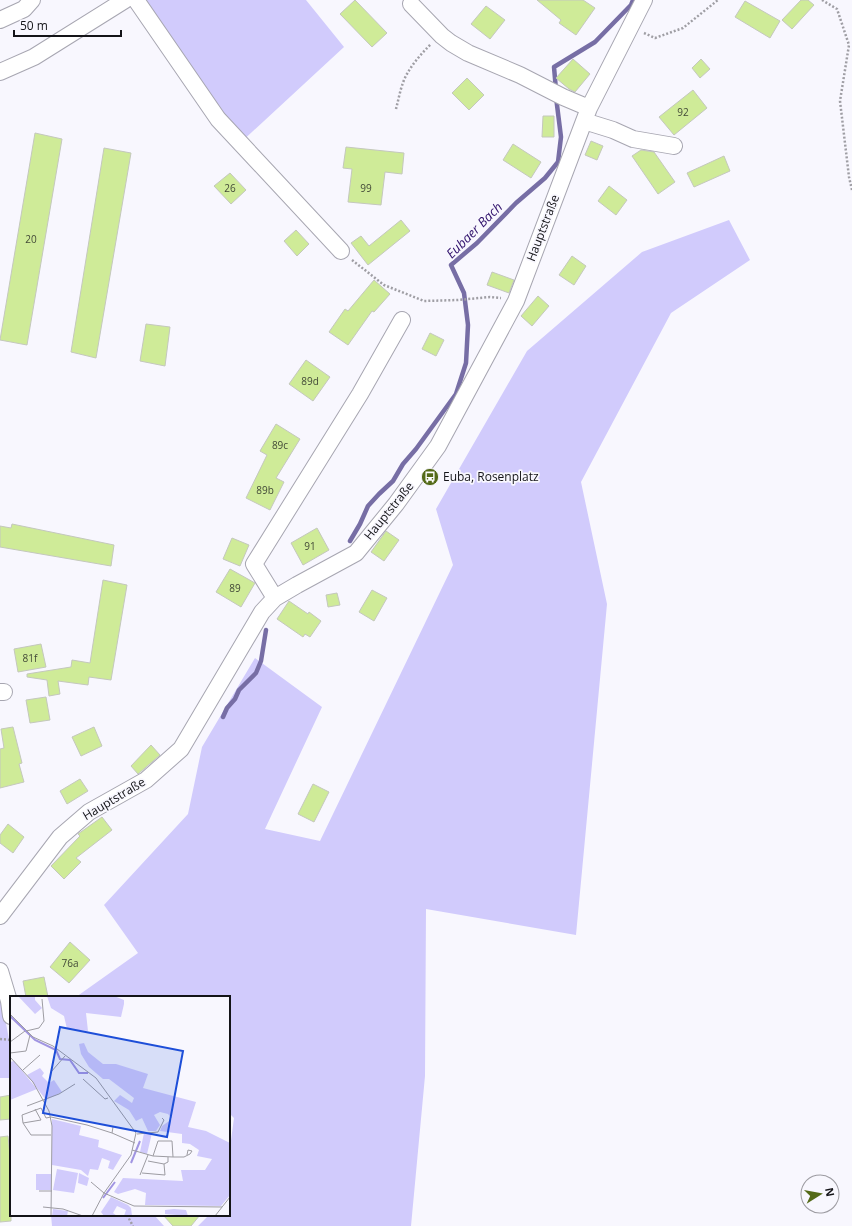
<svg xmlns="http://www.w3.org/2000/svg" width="852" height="1226" font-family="'Open Sans',sans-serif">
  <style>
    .green { fill: #d1cbfc }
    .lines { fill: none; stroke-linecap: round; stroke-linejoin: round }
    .stream { stroke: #776ea5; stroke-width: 4.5 }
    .building { fill: #cfeb98; stroke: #c4c8bd }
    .minor-casing { stroke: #a7a6b1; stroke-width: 18 }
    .path { stroke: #9f9ea4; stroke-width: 2.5; stroke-dasharray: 2 2; stroke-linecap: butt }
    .minor { stroke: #fff; stroke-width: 16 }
    .labels { text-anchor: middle; stroke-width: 3.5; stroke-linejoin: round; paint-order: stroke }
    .number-label { font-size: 10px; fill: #434a38 }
    .street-label { font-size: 12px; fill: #141418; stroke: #f8f7fe }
    .poi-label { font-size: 12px; fill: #141418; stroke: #f8f7fe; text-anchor: start }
    .water-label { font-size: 13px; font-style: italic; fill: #2f106b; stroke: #f8f7fe }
    .inset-river { fill: none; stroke: #a195e2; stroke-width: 2 }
    .inset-road { fill: none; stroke: #9d9ca2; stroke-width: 1 }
    .view { fill: #1d4ed8; fill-opacity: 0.15; stroke: #1d4ed8; stroke-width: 2 }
    .inset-edge { fill: none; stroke: #141418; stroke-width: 2 }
  </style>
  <rect width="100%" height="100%" fill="#f8f7fe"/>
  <!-- green -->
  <path class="green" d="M139 0H306L344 47 238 145Z
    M729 220 750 260 671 313 581 482 607 604 576 935 426 909 425 1076 411 1226H198L209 1215H229V1155L234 1118 229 1113V997H76L138 953 104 905 188 814 202 747 255 658 322 707 265 829 320 841 453 565 436 509 527 351 642 252Z
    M2 1002 11 1050V1078H0V1003Z
    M51 1215H154L164 1226H52Z"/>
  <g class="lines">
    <!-- stream -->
    <path class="stream" d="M556 90 554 67 595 42 631 5 633 0
      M350 541 360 524 368 506 379 494 393 481 403 464 416 449 456 394 466 363 468 325 464 293 451 265 477 243 516 203 545 178 558 162 561 137 556 97
      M223 717 227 708 235 699 239 690 256 673 261 661 266 630"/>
  </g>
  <!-- building -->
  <path class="building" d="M355 0 387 33 372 47 340 14Z
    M537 0H583L595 8 576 35 559 23 561 20Z
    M801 0H808L814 5 792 29 782 20Z
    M745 1 780 21 770 38 735 17Z
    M486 6 505 20 490 39 471 24Z
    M573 59 590 74 575 92 569 89 556 78Z
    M701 59 710 69 700 78 692 68Z
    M467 78 484 95 469 110 452 93Z
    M693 90 707 108 674 135 659 117Z
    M543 116H554V137H542Z
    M35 133 62 139 27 345 0 340Z
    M591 141 603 146 597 160 585 155Z
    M513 144 541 162 531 178 503 160Z
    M346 147 404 153 402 174 385 172 381 205 348 202 352 169 343 168Z
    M104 148 131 153 96 358 71 352Z
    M641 150 654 152 675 182 658 194 632 156Z
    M724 156 730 171 694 187 687 173Z
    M230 173 246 190 231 204 214 186Z
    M609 186 627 200 616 215 598 201Z
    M401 220 410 231 368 265 351 243 361 236 369 246Z
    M296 230 309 244 297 256 284 241Z
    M572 256 586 266 574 285 559 275Z
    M492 272 514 280 509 293 487 285Z
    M374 280 390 294 374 312 372 311 348 345 329 332 345 309 348 311Z
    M538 296 549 306 532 326 521 316Z
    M146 324 170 327 165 366 140 361Z
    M430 333 444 340 436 356 422 349Z
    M306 360 330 377 313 401 289 384Z
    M276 424 300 439 276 478 284 482 270 510 246 498 267 455 260 451Z
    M12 524 114 545 111 566 0 547V526L11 528Z
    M317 528 329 550 303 565 291 543Z
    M386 531 399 540 384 561 371 552Z
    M232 538 249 545 240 566 223 559Z
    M230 569 255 583 241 607 216 592Z
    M103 580 127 585 111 680 89 677 88 685 58 681 60 694 49 696 47 680 27 677V674L71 667 72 660 90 663Z
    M372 590 387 598 374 621 359 612Z
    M337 593 340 605 328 607 326 595Z
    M289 601 308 614 309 612 321 621 310 637 305 634 303 637 277 619Z
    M41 644 46 667 18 672 14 649Z
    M46 697 50 720 30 723 26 700Z
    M13 727 22 763 19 764 24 782 0 788V749L4 748 1 729Z
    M94 727 102 746 81 756 72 737Z
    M151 745 160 755 138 774 131 766Z
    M80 779 88 791 67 804 60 791Z
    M313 784 329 792 314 822 298 814Z
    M102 817 112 830 76 858 81 862 64 879 51 866 80 836 78 834Z
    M8 824 24 837 13 853 0 843V835Z
    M70 942 90 960 69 983 50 967Z
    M44 977 48 997H26L23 981Z
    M11 1095V1119L0 1120V1097Z
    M8 1136 11 1165V1221L0 1222V1137Z
    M163 1215H200L191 1226H173Z"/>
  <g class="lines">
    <defs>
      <path id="minor" d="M136 0 218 119 341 251
        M411 4 442 36 451 43 468 53 520 75 563 97 589 108
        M0 20 24 9 32 0
        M0 72 34 57 125 0
        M584 121 613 130 633 139 674 146
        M275 598 254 564 360 394 402 320
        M0 692H4
        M0 916 60 837 89 812 146 780 181 749 262 612 275 598 297 585 356 553 396 504 438 446 516 301 589 108 644 0
        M0 971 9 1001 11 1016"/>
    </defs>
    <!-- minor casing -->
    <use href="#minor" class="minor-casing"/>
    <!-- path -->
    <path class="path" d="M822 0 837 9 849 45 840 101 849 177 852 190
      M644 33 655 38 683 28 718 0
      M396 109C399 98 401 84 407 74 413 63 422 53 431 44
      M352 260 384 285 424 301 458 300 490 297 501 298
      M0 1039 11 1040
      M127 1215 133 1226"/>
    <!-- minor -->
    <use href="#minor" class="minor"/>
  </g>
  <!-- icons -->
  <defs>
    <symbol id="bus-disc" viewBox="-11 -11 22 22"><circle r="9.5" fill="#546a18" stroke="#f8f7fe"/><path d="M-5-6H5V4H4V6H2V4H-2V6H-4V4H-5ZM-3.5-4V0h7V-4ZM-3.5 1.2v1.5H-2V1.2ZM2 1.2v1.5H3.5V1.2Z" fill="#fff"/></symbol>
  </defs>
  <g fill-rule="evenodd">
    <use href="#bus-disc" x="420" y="467" width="20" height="20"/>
  </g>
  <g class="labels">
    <!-- number labels -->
    <g class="number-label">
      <text x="683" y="116">92</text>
      <text x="230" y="192">26</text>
      <text x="366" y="192">99</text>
      <text x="31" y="243">20</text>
      <text x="310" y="385">89d</text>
      <text x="280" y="449">89c</text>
      <text x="265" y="494">89b</text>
      <text x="310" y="550">91</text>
      <text x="235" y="592">89</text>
      <text x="30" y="662">81f</text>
      <text x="70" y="967">76a</text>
    </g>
    <!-- street labels -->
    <g class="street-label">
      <text transform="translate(543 228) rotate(-69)" y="4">Hauptstraße</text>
      <text transform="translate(389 511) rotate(-51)" y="4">Hauptstraße</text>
      <text transform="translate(114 799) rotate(-31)" y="4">Hauptstraße</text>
    </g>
    <!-- poi labels -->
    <g class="poi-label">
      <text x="443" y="481">Euba, Rosenplatz</text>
    </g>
    <!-- water labels -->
    <g class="water-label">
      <text transform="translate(474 230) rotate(-45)" y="5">Eubaer Bach</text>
    </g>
  </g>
  <!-- overview -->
  <g transform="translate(10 996)">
    <rect width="220" height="220" fill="#f8f7fe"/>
    <path d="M8 0H25V4L32 12 25 18ZM37 0H104L114 4V8L111 21 76 17 78 35 57 33 54 20 41 12ZM74 47 78 56 93 68H106L138 78 133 92 186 106 178 131 196 135 220 147V199L211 210 135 209 136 197 125 193 108 198 104 196 113 182 173 185 171 174H195L202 163 187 160 189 154 180 148 172 147V138L150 135 152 130 162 123 158 118 150 116 144 119 150 129 146 135H138L132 122 126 125 119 114 104 105 110 99 122 107 124 102 99 83H93L79 71 71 58 69 48ZM4 65 27 93 0 104V66ZM30 72 34 77 32 80 39 87 44 84 52 96 36 104 17 79ZM42 123 71 130 69 139 89 144 88 151 112 159 103 174 98 172 100 165 92 162 88 174 80 173 78 180 71 174 42 169ZM134 137H142L137 158 130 156ZM47 173 68 177 64 197 43 194ZM69 177 79 182 77 190 68 187ZM26 178H41V194H26ZM101 201 118 209 121 212 122 220H114L116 214 107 210 103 217 107 220H94L91 216ZM43 213 58 215 57 220H42ZM164 213 176 214 178 220 155 218V214Z" fill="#d1cbfc"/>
    <path class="inset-river" d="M0 20 25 44 46 54 50 63 60 64 69 77H78M121 167 130 145M93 202 105 186"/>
    <path class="inset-road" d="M0 18 23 41 43 50 86 82 126 137 121 159 94 197 82 220M16 35 29 32 34 25 32 3M0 46 15 35M0 57 16 55 20 39M0 61 23 86 39 115 42 130 41 220M13 74 30 59M41 76 55 60M73 83 95 103 98 102M17 110 49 98 65 88M25 113 31 124M13 127 31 124M103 131 102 137 125 147M127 138 148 136 154 124 152 122M41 139H21L13 127 12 119 31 112 36 122 41 121 77 129 102 137M122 154 143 160 163 161 162 145H148L143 160M163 161H174L180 158 182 155 178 154 177 159M138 165 154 168M132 177 155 179 154 168 158 166V161M130 179 138 159M81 186 94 197 124 210 212 211M29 195H42M33 211 53 213 73 220M205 220 220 201"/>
    <path class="view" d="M50 31 173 55 157 141 33 117Z"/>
    <rect width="220" height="220" class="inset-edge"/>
  </g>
  <!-- north arrow -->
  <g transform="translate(820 1194) rotate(79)"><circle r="19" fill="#f8f7fe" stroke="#9d9ca2"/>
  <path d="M0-3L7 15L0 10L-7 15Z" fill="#546a18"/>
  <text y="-6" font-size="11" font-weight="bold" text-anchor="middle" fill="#141418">N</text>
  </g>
  <!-- scale -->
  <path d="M14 30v6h107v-6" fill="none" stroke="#141418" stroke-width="2"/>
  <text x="20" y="30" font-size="12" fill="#141418" stroke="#f8f7fe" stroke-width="3" paint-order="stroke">50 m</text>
</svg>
